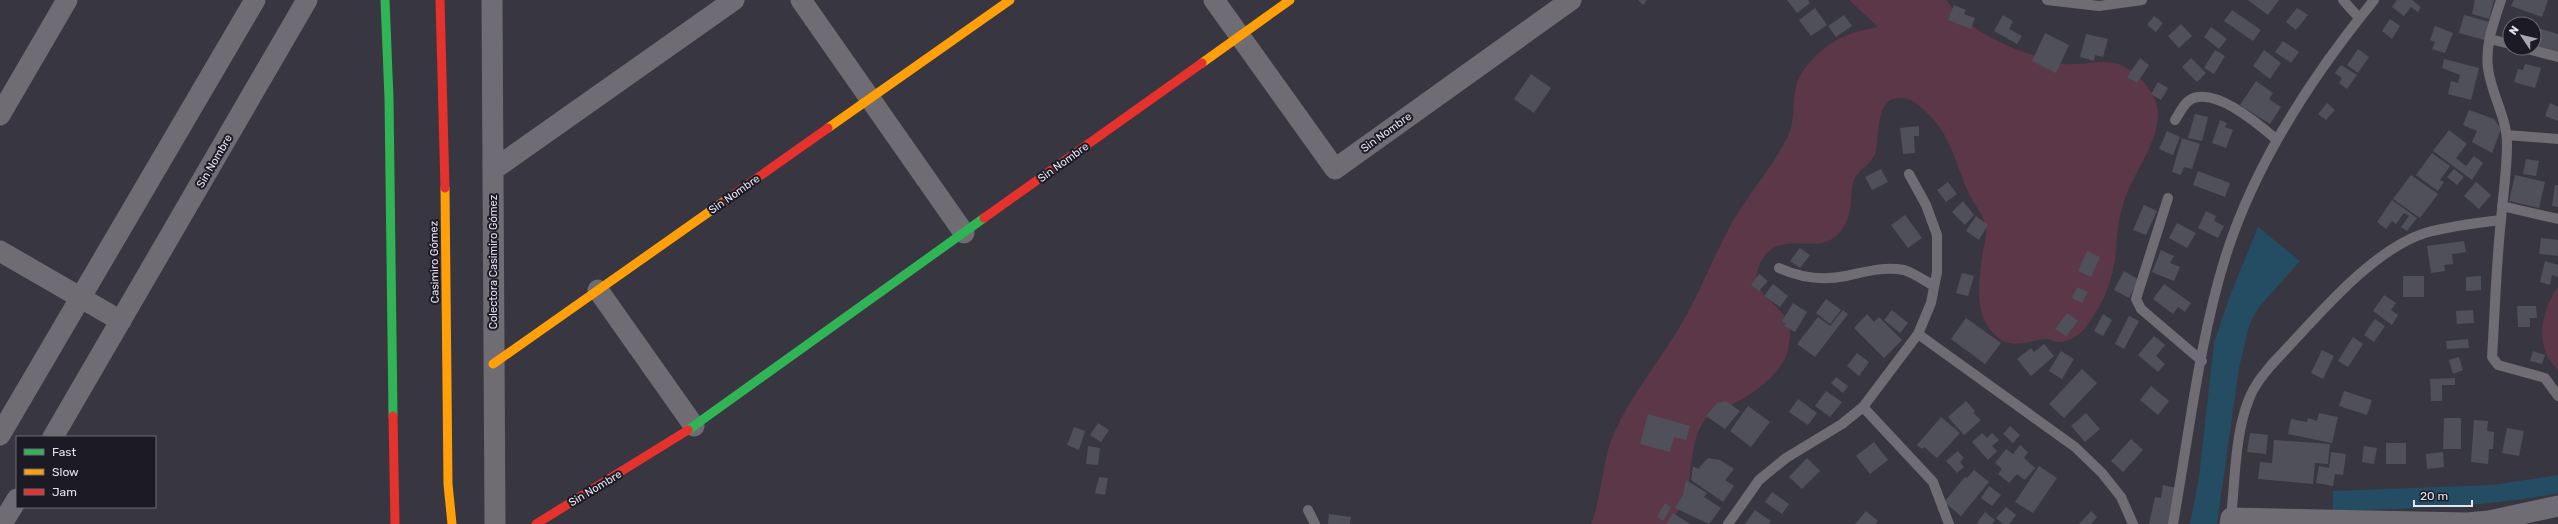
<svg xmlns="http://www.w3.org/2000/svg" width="2558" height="524" font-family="Rubik,sans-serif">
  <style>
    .green { fill: #5b3747 }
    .water { fill: #244d63 }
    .building { fill: #50505b }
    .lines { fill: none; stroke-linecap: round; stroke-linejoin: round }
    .lane { stroke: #6f6c73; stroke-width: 10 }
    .street { stroke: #6f6c73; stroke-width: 21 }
    .fast { stroke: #30b455; stroke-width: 9 }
    .slow { stroke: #ff9f0a; stroke-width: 9 }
    .jam { stroke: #e5322d; stroke-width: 9 }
    .labels { text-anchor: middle; stroke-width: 4; stroke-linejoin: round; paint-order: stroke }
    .street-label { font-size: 11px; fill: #e6e3f1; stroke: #1c1a24 }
  </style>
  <rect width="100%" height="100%" fill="#383641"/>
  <!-- green -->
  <path class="green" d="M1849 0H1946C1968 30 2002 45 2036 56 2045 59 2054 63 2064 64 2082 66 2103 58 2121 65 2138 72 2159 95 2158 115 2157 141 2140 165 2129 188 2120 208 2117 229 2116 251 2114 274 2108 292 2096 312 2088 326 2078 341 2059 342 2049 342 2055 339 2045 339 2033 340 2022 346 2010 343 2002 342 1998 338 1992 332 1974 313 1979 282 1982 257 1983 247 1987 238 1986 228 1984 216 1976 207 1970 196 1956 167 1953 138 1928 114 1922 108 1914 100 1904 98 1873 94 1881 137 1875 154 1871 164 1862 168 1856 176 1849 188 1853 205 1848 218 1828 269 1782 221 1761 262 1743 295 1786 303 1790 328 1791 334 1789 344 1788 350 1783 373 1753 394 1733 404 1727 407 1719 408 1713 412 1686 434 1696 470 1684 499 1681 508 1674 516 1670 524H1591C1603 494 1601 461 1615 431 1631 396 1654 368 1674 336 1696 302 1710 264 1729 228 1746 196 1772 169 1788 136 1797 120 1789 89 1804 69 1826 42 1844 33 1878 27Z
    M2558 287V371C2554 365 2548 359 2546 353 2537 332 2545 304 2558 287Z"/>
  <!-- water -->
  <path class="water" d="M2258 227 2300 261 2258 308 2249 326 2239 368 2217 524H2190L2199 477 2214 343 2229 298Z
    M2558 475V493C2484 508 2408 508 2333 511V491L2492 485Z"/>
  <!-- building -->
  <path class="building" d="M1638 0H1647L1643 5Z
    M1787 0H1808L1810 3 1797 13Z
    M2248 0H2279L2268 15Z
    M2397 0H2412L2421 7 2418 12 2411 7 2404 16 2392 7Z
    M2475 0H2494L2489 19 2472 14Z
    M2514 0H2548L2542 17 2511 6Z
    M1954 5 1966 10 1964 14 1975 18 1971 29 1948 20Z
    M1815 8 1827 25 1811 36 1799 20Z
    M2297 8 2308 15 2296 30 2286 22Z
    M2232 10 2261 30 2253 41 2224 21Z
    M1844 15 1852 26 1836 37 1828 26Z
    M2003 15 2013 21 2009 29 2022 36 2017 44 1994 31Z
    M2464 15 2490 22 2485 40 2459 33Z
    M2154 16 2163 23 2156 32 2147 25Z
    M2390 19 2400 26 2392 39 2382 31Z
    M2181 24 2192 36 2179 48 2168 36Z
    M2435 26 2453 33 2445 53 2432 49 2435 42 2430 40Z
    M2211 27 2227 39 2219 49 2204 37Z
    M2534 27 2558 34V53L2534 46Z
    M2045 33 2069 45 2056 73 2032 61Z
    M2086 34 2108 39 2103 57 2095 55 2094 61 2080 57Z
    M2283 41 2299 52 2291 63 2275 52Z
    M2358 49 2369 57 2358 73 2347 65Z
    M2215 50 2225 56 2214 74 2204 68Z
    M2264 50 2281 63 2270 79 2253 66Z
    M2140 58 2149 65 2137 83 2127 77Z
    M2191 58 2206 73 2197 82 2182 67Z
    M2444 59 2479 68 2471 100 2448 94 2451 81 2458 83 2460 75 2442 68Z
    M2525 64 2541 68 2535 88 2514 82 2518 69 2523 70Z
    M2341 65 2357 75 2347 89 2339 83 2342 78 2335 73Z
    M1531 74 1551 88 1534 113 1514 99Z
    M2256 81 2273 93 2269 99 2281 107 2270 124 2240 105Z
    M2158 82 2168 88 2161 100 2151 94Z
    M2327 103 2335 110 2326 120 2318 114Z
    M2550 103 2558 107V121L2545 116Z
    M2469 110 2494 119 2501 129 2492 153 2472 142 2477 131 2463 125Z
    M2195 114 2208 117 2202 141 2188 138Z
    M2220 120 2227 123 2225 127 2233 130 2226 148 2212 143Z
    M1919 126V136H1914L1915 153 1903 154 1900 128Z
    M2449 130 2467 144 2456 158 2466 166 2474 156 2483 163 2472 180 2433 151Z
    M2167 131 2180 137 2173 155 2159 149Z
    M2182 138 2200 144 2192 169 2184 167 2181 175 2172 172Z
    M2432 153 2450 166 2440 180 2444 182 2438 191 2416 175Z
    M2526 159 2539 161 2536 176 2523 174Z
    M1881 169 1888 182 1872 190 1865 177Z
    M2454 169 2464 177 2457 185 2447 177Z
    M2198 171 2230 183 2225 197 2193 185Z
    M2411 175 2438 194 2420 218 2393 199Z
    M2515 175 2545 182 2539 208 2509 201Z
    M1948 182 1957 194 1946 202 1937 190Z
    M2476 182 2491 195 2479 209 2464 196Z
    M2555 185H2558V207L2552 206Z
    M2392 200 2417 218 2407 231 2401 227 2409 216 2404 213 2396 224 2392 221 2386 229 2377 222Z
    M1963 201 1974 215 1965 225 1952 212Z
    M2144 205 2157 211 2146 235 2133 230Z
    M2206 211 2216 216 2214 221 2224 226 2218 238 2198 228Z
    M1905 215 1922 238 1908 248 1891 225Z
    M1976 216 1988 225 1979 240 1966 231Z
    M2177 223 2196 233 2187 248 2169 238Z
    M2541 238 2558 240V256L2539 254Z
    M2464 241 2466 252 2452 254 2453 264 2444 265 2445 271 2431 273 2427 246Z
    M1800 248 1810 255 1800 268 1790 261Z
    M2161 250 2174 256 2170 263 2180 267 2174 281 2152 272Z
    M2087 251 2100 257 2091 277 2078 271Z
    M2545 261 2558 265V277L2552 275 2550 285 2540 282Z
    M2124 271 2139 280 2129 298 2114 290Z
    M1962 273 1974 276 1968 296 1956 293Z
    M1759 274 1768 281 1759 291 1751 285Z
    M2403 276H2424V297H2403Z
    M2481 276V290L2466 291V277Z
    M1773 284 1788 296 1780 307 1764 296Z
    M2164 284 2191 303 2185 312 2178 307 2173 314 2153 299Z
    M2077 287 2088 292 2082 303 2072 298Z
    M2384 295 2396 303 2391 310 2398 315 2392 325 2373 311Z
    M1826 299 1841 310 1830 324 1816 313Z
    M1793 303 1807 312 1795 332 1784 326 1786 324 1782 321Z
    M2517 306H2536L2537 318H2530V327H2518Z
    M1843 310 1848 314 1815 357 1797 344 1818 317 1830 326Z
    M1892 310 1908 323 1900 333 1884 320Z
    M2473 310 2474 323 2457 324 2456 311Z
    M2067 313 2078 321 2066 336 2055 329Z
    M1867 314 1874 322 1879 317 1902 340 1884 358 1854 328Z
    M2103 314 2112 320 2103 336 2094 331Z
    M2129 316 2139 321 2124 349 2115 344Z
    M1966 318 2001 343 1985 364 1951 339Z
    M2375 319 2385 326 2374 342 2364 335Z
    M2154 336 2165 345 2156 356 2165 364 2158 372 2138 355Z
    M2353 337 2363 344 2348 367 2338 361Z
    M2468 339 2469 348 2447 349 2446 341Z
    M2044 344 2054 356 2031 376 2017 359 2031 348 2034 352Z
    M2322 350 2334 356 2323 379 2311 373Z
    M2061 351 2074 359 2062 379 2049 371Z
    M2533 351 2545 355 2542 364 2530 361Z
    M1857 353 1869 362 1859 376 1847 366Z
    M2459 357 2463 370 2453 374 2449 360Z
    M2082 369 2097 383 2064 418 2049 404Z
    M1836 377 1848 386 1843 393 1831 383Z
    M2455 378V385H2442V401H2431L2430 379Z
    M2151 386 2169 401 2158 415 2140 400Z
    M1826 391 1842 402 1830 417 1815 406Z
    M2344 391 2372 400 2367 415 2339 406Z
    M1798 399 1817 413 1808 425 1789 412Z
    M1726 401 1740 411 1725 429 1706 416 1717 403Z
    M1966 401 1975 411 1973 413 1981 420 1964 435 1948 417Z
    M1748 406 1770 422 1751 447 1730 431Z
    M2086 413 2100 429 2085 442 2071 426Z
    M2319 413 2338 417 2332 443 2288 434 2291 419 2307 422 2308 418 2317 421Z
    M1648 414 1690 426 1686 440 1674 437 1670 452 1640 444Z
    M1941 417 1960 433 1937 458 1924 447 1922 449 1917 445Z
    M2444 418H2461V449H2443Z
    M2474 420 2488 421 2487 431 2494 432 2493 449H2489L2488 464 2471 462Z
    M1098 423 1109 430 1101 442 1090 435Z
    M2010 426 2020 435 2013 443 2003 434Z
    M1074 427 1085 431 1079 450 1067 445Z
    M2507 428 2524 431 2519 456 2502 453Z
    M1982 433 1987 438 1992 433 1999 440 1992 446 1997 451 1988 460 1972 442Z
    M2250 433 2268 435 2266 454 2247 452Z
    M2131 439 2143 450 2123 472 2111 461Z
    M2274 440 2330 444 2328 464 2315 463 2313 484 2258 479 2260 462 2272 463Z
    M1874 442 1888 460 1870 474 1856 456Z
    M2386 443H2406V464H2386Z
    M2020 445 2028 452 2024 458 2035 468 2025 480 2017 474 2009 483 1998 474 2002 469 1995 463 2006 449 2013 454Z
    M1088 446 1100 448 1098 465 1086 464Z
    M2364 446 2377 448 2374 464 2362 462Z
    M1958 451 1964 458 1960 462 1964 467 1957 473 1946 461Z
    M2331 452 2346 454 2343 475 2335 474 2333 486 2316 483 2319 466 2329 468Z
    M2443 452 2444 467 2427 469 2426 454Z
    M1708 458 1720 460 1734 469 1725 480 1734 486 1723 502 1691 480 1693 466 1698 469Z
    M1807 458 1820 471 1802 489 1789 477Z
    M2039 466 2057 478 2033 513 2015 502Z
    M1974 470 1989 482 1961 516 1944 502 1965 477 1967 478Z
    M1099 477 1108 478 1105 495 1095 493Z
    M1686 480 1707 493 1704 497 1721 508 1709 524 1675 508 1683 495Z
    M2163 485 2177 488 2169 524H2149L2155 497 2161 498Z
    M1989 486 2001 495 1992 506 1981 498Z
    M1772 492 1789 504 1782 514 1765 502Z
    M1665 503 1671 507 1663 521 1657 517Z
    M2006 507 2016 515 2009 524H2003L1996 518Z
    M1755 510 1771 521 1769 524H1745Z
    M1866 511 1878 521 1876 524H1855Z
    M2091 511 2097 517 2091 524H2079Z
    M1985 512 1995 520 1992 524H1979L1977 523Z
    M1673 513 1690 524H1666Z
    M1329 514 1351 517 1350 524H1328Z"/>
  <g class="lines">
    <!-- lane -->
    <path class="lane" d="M2047 0 2099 6 2142 0
      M2343 0 2359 18
      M2501 0C2494 22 2485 44 2488 68 2491 94 2507 117 2507 144 2507 170 2503 195 2501 220 2496 266 2495 311 2492 357L2498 365 2545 378 2558 396
      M2490 39 2510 44
      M2524 48 2558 57
      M2175 120C2181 111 2186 98 2198 97 2222 93 2260 125 2277 140
      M2507 135 2558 139
      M2168 198 2136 299 2141 309 2202 361
      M2502 206 2558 219
      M1779 268C1801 278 1822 281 1846 276 1865 272 1884 266 1904 270 1914 273 1925 281 1934 286
      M1918 334 2075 447 2102 473 2121 497 2133 524
      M1863 407 1933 482 1949 524
      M1308 510 1315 524
      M2231 518C2235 481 2235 433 2249 399 2254 385 2264 374 2273 363 2314 321 2369 251 2425 233 2450 226 2475 223 2501 220
      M1728 524 1759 480 1786 458 1842 424 1863 407 1918 334 1931 303 1937 272V235L1926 205 1909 174
      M2173 524C2189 435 2199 341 2226 255 2256 161 2312 76 2374 0"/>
    <!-- street -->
    <path class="street" d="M492 0 495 524
      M801 0 964 233
      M1214 0 1335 169 1571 0
      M0 115 67 0
      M493 170 734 0
      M0 251 121 321
      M598 290 694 426
      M0 435 255 0
      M53 437 307 0
      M2 524 17 499
      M2230 524 2231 518 2467 523 2489 521 2558 506"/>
    <!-- fast -->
    <path class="fast" d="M385 0 389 98 393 416
      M688 430 984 218"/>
    <!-- slow -->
    <path class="slow" d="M1202 63 1290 0
      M828 128 1010 0
      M445 188 448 484 452 524
      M493 364 726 200"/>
    <!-- jam -->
    <path class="jam" d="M440 0 445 188
      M726 200 828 128
      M984 218 1202 63
      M393 416 395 524
      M536 524 688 430"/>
  </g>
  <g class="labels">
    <!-- street labels -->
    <g class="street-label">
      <text transform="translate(1386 132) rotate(-36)" y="4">Sin Nombre</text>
      <text transform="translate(214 161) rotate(-60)" y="4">Sin Nombre</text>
      <text transform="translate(1063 162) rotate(-36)" y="4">Sin Nombre</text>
      <text transform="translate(734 194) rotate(-35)" y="4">Sin Nombre</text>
      <text transform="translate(434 262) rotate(-91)" y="4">Casimiro Gómez</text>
      <text transform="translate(493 262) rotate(-90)" y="4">Colectora Casimiro Gómez</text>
      <text transform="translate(595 488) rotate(-31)" y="4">Sin Nombre</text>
    </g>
  </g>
  <!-- legend -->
  <rect x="16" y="436" width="140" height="72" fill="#1c1a24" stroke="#6d6a76"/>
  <rect x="24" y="449" width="20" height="6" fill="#30b455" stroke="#6d6a76"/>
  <text x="52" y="456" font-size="12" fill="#e6e3f1">Fast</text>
  <rect x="24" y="469" width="20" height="6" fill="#ff9f0a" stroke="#6d6a76"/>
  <text x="52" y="476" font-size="12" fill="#e6e3f1">Slow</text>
  <rect x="24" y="489" width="20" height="6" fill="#e5322d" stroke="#6d6a76"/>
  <text x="52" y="496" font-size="12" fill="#e6e3f1">Jam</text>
  <!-- north arrow -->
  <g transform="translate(2522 36) rotate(305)"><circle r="19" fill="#1c1a24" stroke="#6d6a76"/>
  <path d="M0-3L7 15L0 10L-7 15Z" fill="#a9a6b3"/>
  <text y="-6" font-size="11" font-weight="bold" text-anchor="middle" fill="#e6e3f1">N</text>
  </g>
  <!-- scale -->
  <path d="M2414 500v6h58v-6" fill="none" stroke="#e6e3f1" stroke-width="2"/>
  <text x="2420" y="500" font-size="12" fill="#e6e3f1" stroke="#1c1a24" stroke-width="3" paint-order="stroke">20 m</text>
</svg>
